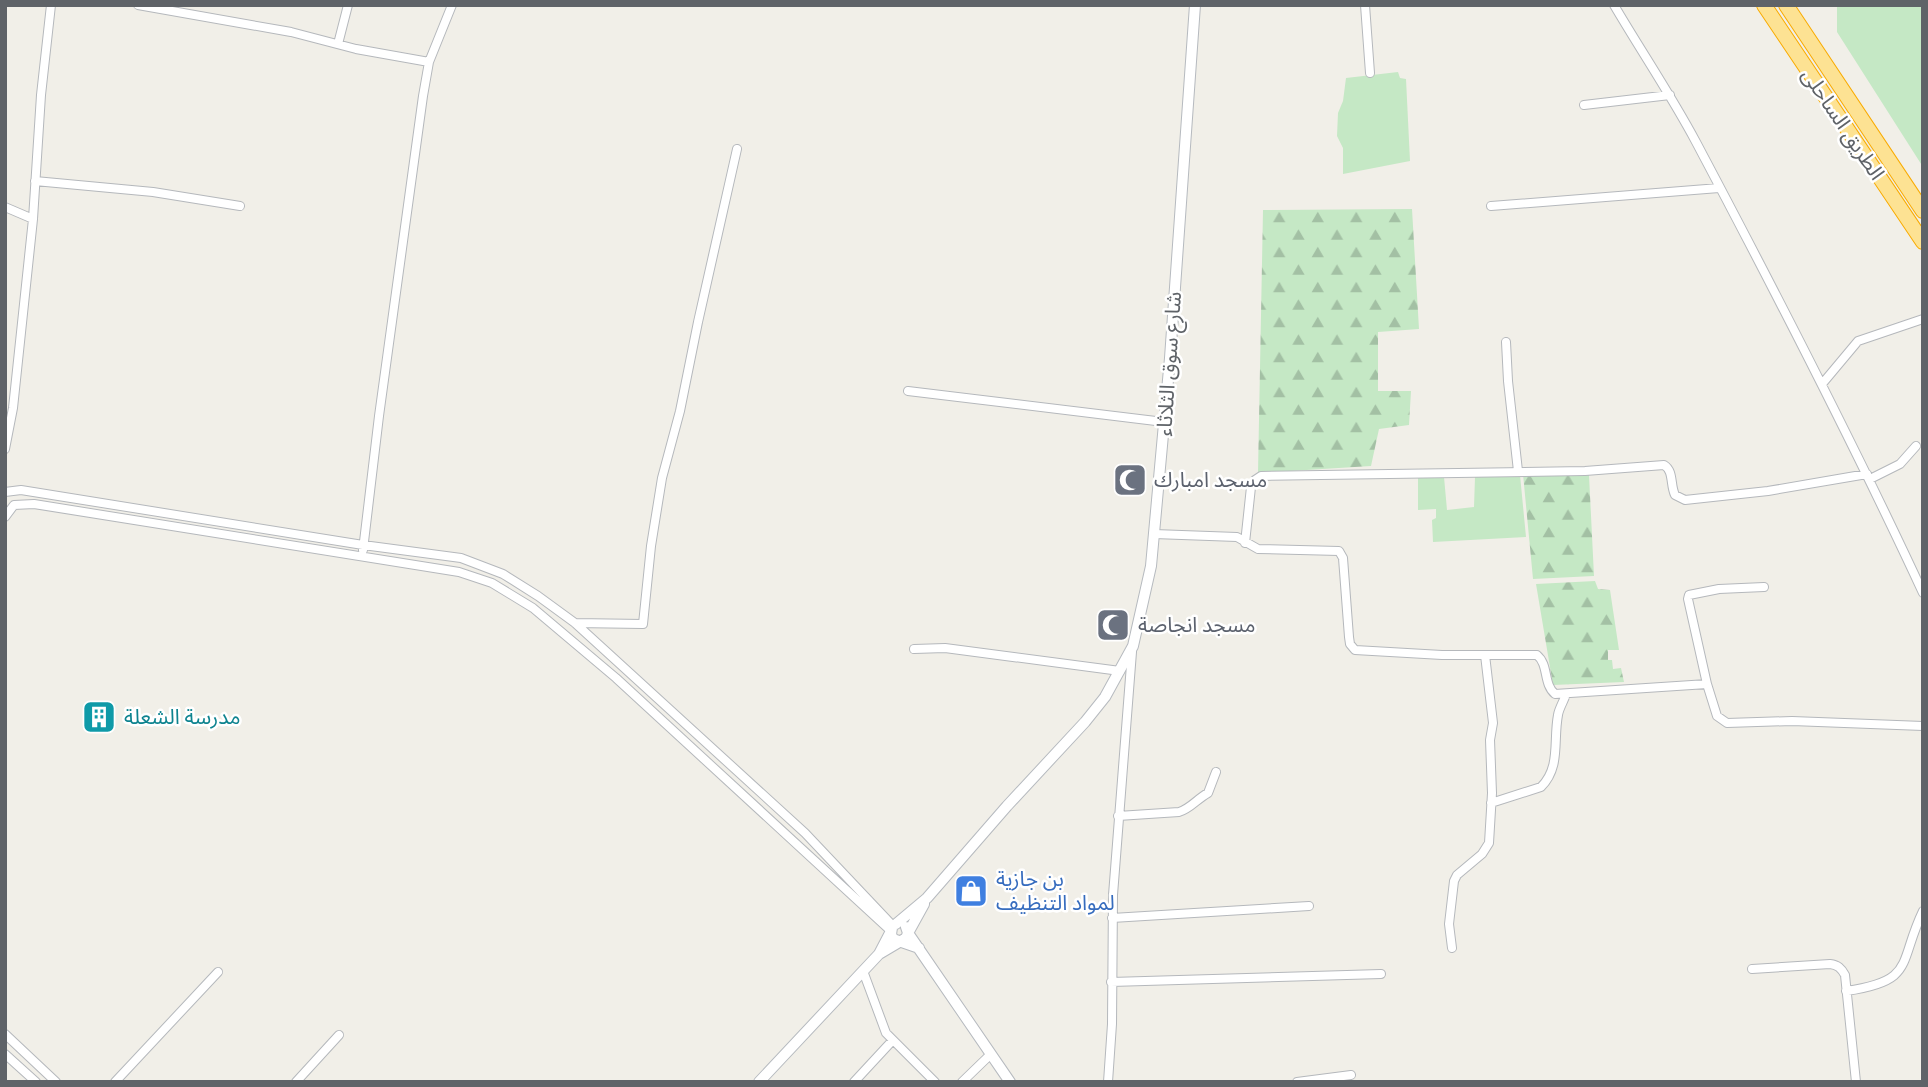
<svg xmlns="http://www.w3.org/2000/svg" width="1928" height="1087" font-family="'Archivo Narrow','Noto Sans Arabic',sans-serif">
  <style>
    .grass { fill: #c5e8c5 }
    .forest { fill: url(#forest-firs) }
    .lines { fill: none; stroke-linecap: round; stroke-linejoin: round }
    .street-casing { stroke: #b5b8bc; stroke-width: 10 }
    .secondary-casing { stroke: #b6babf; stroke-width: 12 }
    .highway-casing { stroke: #f9ab00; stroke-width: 16 }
    .street { stroke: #fff; stroke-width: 8 }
    .secondary { stroke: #fff; stroke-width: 10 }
    .highway { stroke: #fde293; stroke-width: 14 }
    .labels { text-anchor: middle; stroke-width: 5; stroke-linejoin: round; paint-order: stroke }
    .street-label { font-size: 21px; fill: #5f6368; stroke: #fff }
    .worship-label { font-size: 21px; fill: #5b616d; stroke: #fff; text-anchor: start }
    .culture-label { font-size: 21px; fill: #0d838f; stroke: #fff; text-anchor: start }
    .shop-label { font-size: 21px; fill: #366cbe; stroke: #fff; text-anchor: start }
  </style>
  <defs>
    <pattern id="forest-firs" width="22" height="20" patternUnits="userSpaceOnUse" patternTransform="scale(1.75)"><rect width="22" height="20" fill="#c5e8c5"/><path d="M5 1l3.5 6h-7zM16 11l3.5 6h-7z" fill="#a3c0a4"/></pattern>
  </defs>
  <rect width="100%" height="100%" fill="#f1efe8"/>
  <!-- grass -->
  <path class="grass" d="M1837 5H1923V167L1837 32Z
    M1398 72 1400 78 1406 79 1410 161 1343 174V148L1337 136 1338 113 1343 101 1346 78Z
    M1520 475 1526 537 1433 542 1432 520 1436 518V509L1418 510V477H1444L1447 510 1474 507 1475 477Z"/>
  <!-- forest -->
  <path class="forest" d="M1412 209 1419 329 1378 332V391H1411L1409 425 1379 429 1371 466 1258 473 1263 210Z
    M1523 474 1589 475 1594 576 1533 579Z
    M1595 581 1598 589 1610 590 1619 650H1608V660H1612L1613 669 1621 668 1624 682 1553 685 1536 584Z"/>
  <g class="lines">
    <defs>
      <path id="street" d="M138 5 291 32 356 49 429 62
        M1365 5 1370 73
        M1614 5C1641 51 1671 95 1696 142 1775 291 1852 440 1923 593
        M338 44 348 5
        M1584 105 1670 95
        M35 181 153 192 240 206
        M1491 206 1719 188
        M5 207 33 219
        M1506 342 1508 381 1518 471
        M1822 384 1858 341 1923 319
        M908 391 1164 422
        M5 449 13 408 33 219 41 95 51 5
        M1870 479 1900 464 1916 446
        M5 492 21 490 363 545 461 558 503 574 538 596 575 623 805 833 893 926
        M5 517 14 505 34 504 459 572 492 583 533 608 616 678 891 931
        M1154 534 1237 537 1258 549 1339 551 1343 558 1349 637 1350 644 1355 650 1442 655H1537C1549 665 1543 684 1555 694L1707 684 1717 716 1727 723 1792 721 1923 726
        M1245 543 1251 487 1255 480 1261 476 1585 471 1664 465C1674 471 1670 485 1675 495L1685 500 1768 491 1867 474
        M363 550 379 416 423 96 429 62 452 5
        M575 623 643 624 651 546 662 478 680 411 698 322 737 149
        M914 649 945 648 1120 671
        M1707 684 1688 599 1689 595 1719 589 1764 587
        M1491 803 1541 787C1561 767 1553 741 1558 715 1559 708 1564 701 1566 694
        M1118 816 1179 812C1190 809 1197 799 1208 793L1216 772
        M1112 918 1309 906
        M1452 948 1449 924 1454 881 1457 875 1482 854 1489 843 1492 793 1490 740 1493 723 1485 655
        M1752 969 1830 964C1838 965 1841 968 1845 975L1856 1082
        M863 971 886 1033 935 1082
        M1111 982 1381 974
        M1846 991C1916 981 1898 963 1923 911
        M5 1034 56 1082
        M5 1054 36 1082
        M115 1082 218 972
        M296 1082 339 1035
        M854 1082 892 1041
        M962 1082 991 1054
        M1108 1082 1112 1024 1113 895 1132 652
        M1297 1082 1351 1075"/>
      <path id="secondary" d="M924 904 908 933 1010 1082
        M896 924 927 898 1007 806 1085 722 1105 697 1133 646 1151 566 1170 358 1195 5
        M892 928 891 934 893 939 919 948
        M879 954 906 938 908 933 906 927
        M759 1082 879 954 891 931"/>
      <path id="highway" d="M1764 5 1923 242
        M1786 5 1923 211"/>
    </defs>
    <!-- street casing -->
    <use href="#street" class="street-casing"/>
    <!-- secondary casing -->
    <use href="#secondary" class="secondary-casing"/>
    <!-- highway casing -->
    <use href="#highway" class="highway-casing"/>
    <!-- street -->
    <use href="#street" class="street"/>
    <!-- secondary -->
    <use href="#secondary" class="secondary"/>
    <!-- highway -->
    <use href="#highway" class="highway"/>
  </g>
  <!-- icons -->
  <defs>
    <symbol id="mosque-square" viewBox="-11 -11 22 22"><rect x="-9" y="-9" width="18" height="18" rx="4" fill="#6b7280" stroke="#fff"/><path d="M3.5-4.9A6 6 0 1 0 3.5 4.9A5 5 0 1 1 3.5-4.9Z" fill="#fff"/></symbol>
    <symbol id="building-square" viewBox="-11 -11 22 22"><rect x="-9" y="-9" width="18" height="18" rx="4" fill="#0f9aa8" stroke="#fff"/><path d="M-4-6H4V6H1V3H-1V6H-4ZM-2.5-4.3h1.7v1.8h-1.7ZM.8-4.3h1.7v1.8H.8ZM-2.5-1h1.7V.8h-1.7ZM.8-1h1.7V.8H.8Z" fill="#fff"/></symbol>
    <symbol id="shop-square" viewBox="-11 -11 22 22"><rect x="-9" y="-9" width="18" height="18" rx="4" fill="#3f7fe0" stroke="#fff"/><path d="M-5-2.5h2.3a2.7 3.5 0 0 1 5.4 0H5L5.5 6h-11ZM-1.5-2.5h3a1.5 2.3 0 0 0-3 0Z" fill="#fff"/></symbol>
  </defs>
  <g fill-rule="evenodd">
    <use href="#mosque-square" x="1111" y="461" width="38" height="38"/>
    <use href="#mosque-square" x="1094" y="606" width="38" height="38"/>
    <use href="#building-square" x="80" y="698" width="38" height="38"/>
    <use href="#shop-square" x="952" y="872" width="38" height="38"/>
  </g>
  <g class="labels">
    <!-- street labels -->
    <g class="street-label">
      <text transform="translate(1843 124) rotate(56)" y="7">الطريق الساحلى</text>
      <text transform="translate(1169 364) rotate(-86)" y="7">شارع سوق الثلاثاء</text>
    </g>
    <!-- worship labels -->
    <g class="worship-label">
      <text x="1154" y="487">مسجد امبارك</text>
      <text x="1138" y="632">مسجد انجاصة</text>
    </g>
    <!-- culture labels -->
    <g class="culture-label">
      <text x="124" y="724">مدرسة الشعلة</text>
    </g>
    <!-- shop labels -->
    <g class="shop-label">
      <text x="996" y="886">بن جازية<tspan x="996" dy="24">لمواد التنظيف</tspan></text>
    </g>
  </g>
  <!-- border -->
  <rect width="1928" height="1087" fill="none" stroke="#5f6368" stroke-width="14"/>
</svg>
